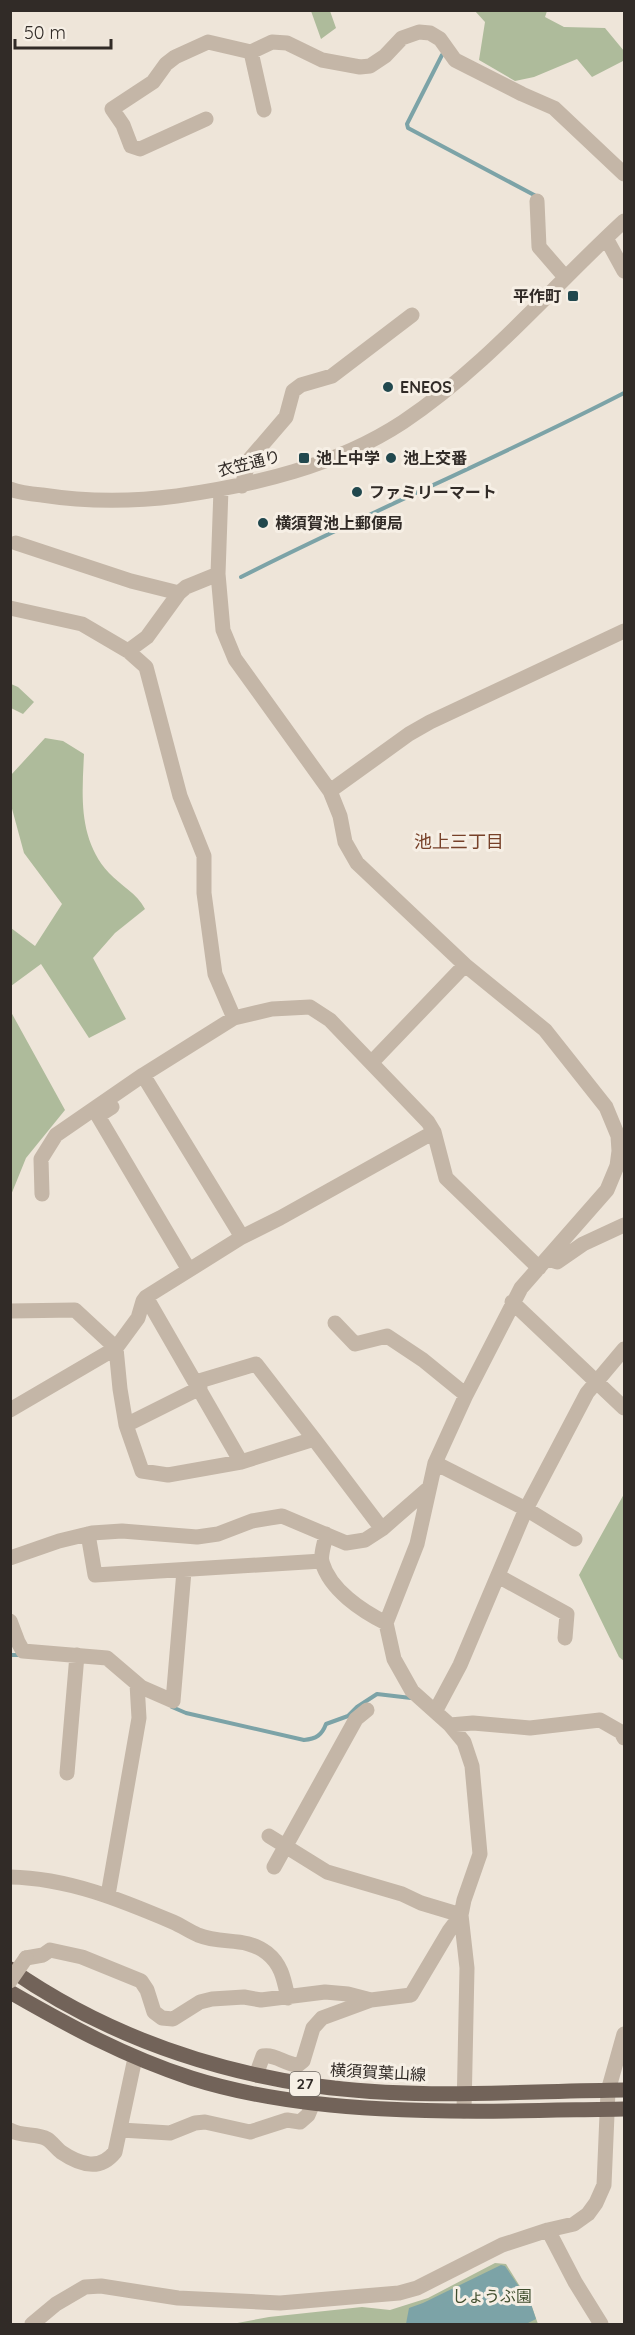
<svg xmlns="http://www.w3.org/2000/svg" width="635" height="2335" font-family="Quicksand,'Noto Sans JP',sans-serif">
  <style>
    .green { fill: #aebb9b }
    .water { fill: #7ca3a7 }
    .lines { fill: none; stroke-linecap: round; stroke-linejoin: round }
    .stream { stroke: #7ca3a7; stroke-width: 4 }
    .minor { stroke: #c4b6a7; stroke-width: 15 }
    .major { stroke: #726359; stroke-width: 15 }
    .minor-bridge { stroke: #c4b6a7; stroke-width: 15 }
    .poi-dot { fill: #21484e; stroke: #f6efe5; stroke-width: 2 }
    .labels { text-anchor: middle; stroke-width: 6; stroke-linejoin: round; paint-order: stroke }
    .shield { fill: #f6efe5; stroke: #6c6660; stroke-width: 1.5 }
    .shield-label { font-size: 15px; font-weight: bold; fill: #312b27 }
    .poi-label { font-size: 16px; font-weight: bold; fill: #312b27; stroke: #f6efe5; text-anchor: start }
    .street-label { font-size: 16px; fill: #312b27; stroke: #f6efe5 }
    .park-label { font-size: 16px; fill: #3f4d2d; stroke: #f6efe5 }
    .neighbourhood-label { font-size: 18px; fill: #774129; stroke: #f6efe5 }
  </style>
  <rect width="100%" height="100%" fill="#eee5d9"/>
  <!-- green -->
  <path class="green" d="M311 11H330L336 28 321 39Z
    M475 11H547L545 17 564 27 605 28 624 51 623 61 592 77 577 59 534 77 515 81 479 60 485 22Z
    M11 684 18 687 34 702 23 714 11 708Z
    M45 738 63 741 84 754C82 796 78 839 109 873 121 886 137 893 145 909L115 933 93 958 126 1019 89 1038 41 964 11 986V928L35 946 62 904 24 853 11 805V775Z
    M11 1012 65 1110 26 1158 11 1195Z
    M624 1494V1661L619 1657 579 1575Z
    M495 2263 506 2264 531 2304 538 2324H232L269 2317 362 2307 390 2310 428 2298Z"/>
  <!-- water -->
  <path class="water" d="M501 2265 505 2266 531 2304 536 2319 526 2324H406L409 2308 423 2303Z"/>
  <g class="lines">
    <!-- stream -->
    <path class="stream" d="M442 55 407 124 408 128 536 196
      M241 577C367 513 498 458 624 393
      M10 1655H22
      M172 1707 186 1713 304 1740C316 1739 322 1735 326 1724L348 1716 357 1707 377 1694 411 1698"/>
    <!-- minor -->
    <path class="minor" d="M251 52 264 110
      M206 119 140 149 131 146 123 125 112 109 153 82 166 64 175 57 208 42 251 52 272 42 287 43 322 60 360 67 370 66 385 56 402 38 419 32 430 33 440 39 455 60 522 94 554 108 624 174
      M537 201 539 247 565 277
      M606 238 624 271
      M242 486 249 460 286 417 293 391 301 385 332 376 412 315
      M10 489C20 493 31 494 42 495 87 502 131 502 177 496 255 485 336 466 403 422 487 366 551 288 624 221
      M221 489 218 574 223 630 235 659 330 791 340 816 345 842 357 863 465 965 545 1030 606 1107 618 1136 619 1151 617 1166 607 1190 521 1288 466 1395 435 1463 417 1544 386 1623 394 1659 412 1691 450 1725 464 1742 472 1766 480 1854 464 1900 461 1915 467 1968 464 2111
      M16 543 131 581 179 593
      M10 608 82 624 128 651 146 667 180 796 204 856V893L215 974 234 1018
      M128 651 147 637 179 593 186 587 218 574
      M330 791 409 734 430 722 624 631
      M372 1062 465 965
      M143 1075 242 1237
      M112 1107 98 1116 189 1270
      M42 1194 41 1159 56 1135 143 1075 234 1018 272 1009 310 1007 330 1020 428 1122 434 1132 446 1178 539 1268
      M548 1259 557 1262 583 1244 624 1225
      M146 1297 241 1462
      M512 1302 624 1408
      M10 1311 75 1310 116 1348 10 1410
      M335 1323 355 1344 387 1336 423 1360 466 1395
      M196 1382 256 1364 314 1439
      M126 1425 200 1388
      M435 1463 526 1509 575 1539
      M382 1529 314 1439 241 1462 168 1475 142 1471 126 1425 120 1389 116 1348 138 1318 143 1301 146 1297 242 1237 280 1218 434 1132
      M88 1534 95 1575 322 1561
      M326 1534C325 1542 320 1555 322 1562 330 1590 362 1611 386 1623
      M10 1558 59 1541 92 1533 122 1531 197 1537 218 1534 252 1521 282 1516 346 1543 365 1540 382 1529 429 1488
      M498 1576 567 1614 565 1638
      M10 1621 18 1642 23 1651 107 1658 141 1687 173 1701 184 1571
      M436 1710 460 1665 526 1509 587 1393 624 1349
      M450 1725 473 1723 530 1728 600 1720 621 1732 624 1738
      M67 1773 77 1655
      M274 1867 356 1719 367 1710
      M10 1877C68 1878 121 1900 173 1922 182 1926 189 1931 198 1935 223 1945 245 1936 267 1953 282 1965 284 1980 288 1998
      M108 1895 139 1718 137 1684
      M26 1958 43 1955 50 1950 82 1957 141 1981 147 1990 154 2012 162 2018 173 2019 200 2002 212 1999 244 1997 261 2000 325 1992 348 1994 371 2000
      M256 2075 263 2056C276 2054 284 2064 298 2065L303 2061 313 2028 322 2018 371 2000 411 1995 449 1931 461 1915 421 1903 402 1894 327 1872 269 1836
      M10 2130C22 2137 37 2133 47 2139 52 2142 56 2148 61 2152 80 2165 100 2171 115 2152L135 2058
      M121 2130 170 2133 195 2123 205 2122 250 2132 287 2120 300 2122 308 2115 313 2103
      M548 2230 575 2282 601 2324
      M32 2324 56 2304 85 2287 101 2286 178 2298 280 2303 399 2293 417 2288 502 2245 548 2230 574 2224 588 2214 596 2203 604 2185 608 2091 624 2034"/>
    <!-- major -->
    <path class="major" d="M10 1969C102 2033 206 2070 317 2086 418 2100 523 2091 624 2090
      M10 1992C71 2027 124 2056 191 2078 323 2120 487 2111 624 2109"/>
    <!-- minor-bridge -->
    <path class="minor-bridge" d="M10 1981 26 1958"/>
  </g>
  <!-- markers -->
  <g class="poi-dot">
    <rect x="567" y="290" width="12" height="12" rx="3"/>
    <circle cx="388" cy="387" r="6"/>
    <rect x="298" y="452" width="12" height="12" rx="3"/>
    <circle cx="391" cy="458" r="6"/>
    <circle cx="357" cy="492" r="6"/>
    <circle cx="263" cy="523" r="6"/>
  </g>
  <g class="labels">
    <!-- shield labels -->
    <rect class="shield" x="290" y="2072" width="30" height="24" rx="4.5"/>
    <g class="shield-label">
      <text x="305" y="2089">27</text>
    </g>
    <!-- poi labels -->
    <g class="poi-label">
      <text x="561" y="302" text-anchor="end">平作町</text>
      <text x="400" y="393">ENEOS</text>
      <text x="316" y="464">池上中学</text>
      <text x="403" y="464">池上交番</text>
      <text x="369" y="498">ファミリーマート</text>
      <text x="275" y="529">横須賀池上郵便局</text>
    </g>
    <!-- street labels -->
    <g class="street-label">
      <text transform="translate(249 463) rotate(-14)" y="6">衣笠通り</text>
      <text transform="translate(378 2072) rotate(3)" y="6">横須賀葉山線</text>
    </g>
    <!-- park labels -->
    <g class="park-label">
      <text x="492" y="2302">しょうぶ園</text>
    </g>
    <!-- neighbourhood labels -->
    <g class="neighbourhood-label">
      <text x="459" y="848">池上三丁目</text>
    </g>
  </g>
  <!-- border -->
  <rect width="635" height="2335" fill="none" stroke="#312b27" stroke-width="24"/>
  <!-- scale -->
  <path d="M15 39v9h96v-9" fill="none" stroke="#312b27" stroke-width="3"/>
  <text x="24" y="39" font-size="18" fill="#312b27" stroke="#f6efe5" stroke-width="4.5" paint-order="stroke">50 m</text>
</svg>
